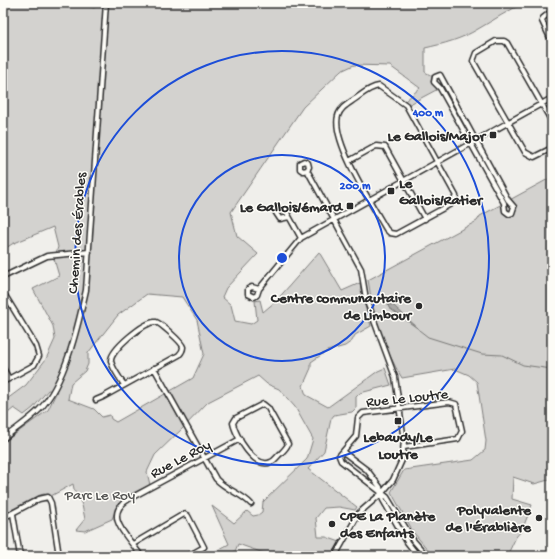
<svg xmlns="http://www.w3.org/2000/svg" width="555" height="559" font-family="'Gochi Hand',sans-serif">
  <style>
    .green { fill: #d3d2cf; stroke: #7f7e7d; fill-rule: evenodd }
    .water { fill: #aaa9a7; stroke: #777775 }
    .lines { fill: none; stroke-linecap: round; stroke-linejoin: round }
    .stream { stroke: #777775; stroke-width: 1 }
    .minor-casing { stroke: #2b2b2b; stroke-width: 7 }
    .minor { stroke: #fdfcf7; stroke-width: 4 }
    .ring { fill: none; stroke: #1d4ed8; stroke-width: 2 }
    .poi-dot { fill: #2b2b2b; stroke: #fdfcf7; stroke-width: 1.5 }
    .labels { text-anchor: middle; stroke-width: 3; stroke-linejoin: round; paint-order: stroke }
    .poi-label { font-size: 15px; font-weight: bold; fill: #2b2b2b; stroke: #fdfcf7; text-anchor: end }
    .street-label { font-size: 15px; fill: #2b2b2b; stroke: #fdfcf7 }
    .park-label { font-size: 15px; fill: #555554; stroke: #fdfcf7 }
    .centre { fill: #1d4ed8; stroke: #fdfcf7; stroke-width: 2 }
    .ring-label { font-size: 12px; text-anchor: middle; font-weight: bold; fill: #1d4ed8; stroke: #fdfcf7; stroke-width: 3; stroke-linejoin: round; paint-order: stroke }
  </style>
  <rect width="100%" height="100%" fill="#f0efeb"/>
  <filter id="ink" filterUnits="userSpaceOnUse"><feTurbulence type="fractalNoise" baseFrequency=".025" numOctaves="2"/><feDisplacementMap in="SourceGraphic" scale="8" xChannelSelector="R" yChannelSelector="G"/><feConvolveMatrix kernelMatrix="1 2 1 2 8 2 1 2 1" color-interpolation-filters="sRGB"/></filter>
  <g filter="url(#ink)">
    <!-- green -->
    <path class="green" d="M3 3H78L94 8 101 3H525C508 10 494 20 478 29 462 39 443 44 425 48V72L432 76 431 82 438 89 408 105 405 101 420 88 390 66 354 65 341 71 303 107 231 212 237 236 258 254 226 288 222 297 231 305 235 321 251 324 257 320 255 301 260 300 263 312 276 301 319 252 342 291 360 283 362 296 371 326 355 335 352 341 345 346 327 351 311 362V368L303 386 306 395 328 407 378 371 385 368 391 385 360 393 356 397V408L352 412 334 415 331 419 324 451 308 469 357 507 355 510 339 507 324 508 316 518 318 537H326L340 542 332 556H272L238 544 233 556H219L216 551 229 544 212 506 234 523 247 511 253 516 258 515 262 512 263 502 307 459 313 439 295 407 279 389 267 384 258 376 208 402 183 428 155 455 147 472 150 485C131 494 120 497 112 519L85 531 76 530 85 519 82 505 74 489 73 484 51 496 44 494 40 495 3 514V443L48 410 57 391 48 390 33 408 24 415 14 408 3 417V402L26 385 46 359 55 339 53 326 33 289 59 276 54 259 58 247 53 227 12 244 3 250ZM147 294 182 297 197 320 204 354 193 378 116 422 111 419 110 415 102 417 94 409 68 399 71 383 85 371 88 364V353L118 315Z
      M552 177V479L534 484 513 477 512 499 532 505 522 530 516 537 507 556H433L414 533 391 492 404 470 473 460 485 450 486 441 477 382 469 375 455 369 402 378C384 349 373 314 368 280L477 221 480 216Z"/>
    <!-- water -->
    <path class="water" d="M388 304 394 306 420 330 389 308Z"/>
    <g class="lines">
      <!-- stream -->
      <path class="stream" d="M419 330 428 337 482 354 502 355 523 365 552 369"/>
      <defs>
        <path id="minor" d="M552 11 543 18 542 21 552 42
          M440 75 508 200 514 207 512 213 509 214 505 211 504 203 440 88 434 82 435 77Z
          M379 86 406 105 456 196 451 204 396 234 390 233 386 229C373 206 331 141 338 116 340 108 348 104 355 99 362 94 370 87 379 86Z
          M552 122 507 43 504 41H496L476 53 473 61 525 152 534 157 552 148
          M349 161 376 146 385 147 425 219
          M307 170 303 171 300 169V163L304 161 308 163 309 167 307 170 361 269 366 299 395 377 404 441 402 460 393 480 382 493 359 513 335 556
          M289 217 280 219 276 213 280 209 286 211 301 238
          M3 277 47 256 89 252
          M259 289 257 295 254 297 248 294V289L252 287 259 289 301 238 552 98
          M3 292 36 346 39 356 34 365 3 382
          M3 368 9 379
          M154 368 216 479C226 490 241 493 251 504
          M96 400 103 397 179 355C182 352 183 350 183 347 182 342 160 323 156 322 146 320 110 350 111 361 112 368 120 378 124 385
          M263 404 268 408 288 444C286 449 282 452 278 456 276 458 274 461 271 462 255 470 235 435 233 423L236 418Z
          M3 439C15 429 28 421 39 410 65 384 78 326 86 290L106 3
          M404 447 458 439 462 431 456 404 449 402 363 413 358 418 356 436 339 456 341 461 387 497 413 540 427 556
          M343 452 367 470 380 487 383 500 407 542 418 556
          M13 514 20 556
          M3 518 39 499 48 497 51 503 59 556
          M133 544 184 514 188 516 204 547 188 556
          M141 556C131 539 100 516 129 499L240 439"/>
      </defs>
      <!-- minor casing -->
      <use href="#minor" class="minor-casing"/>
      <!-- minor -->
      <use href="#minor" class="minor"/>
    </g>
  </g>
  <!-- distance rings -->
  <g class="ring">
    <circle cx="282" cy="258" r="103"/>
    <circle cx="282" cy="258" r="207"/>
  </g>
  <!-- markers -->
  <g class="poi-dot">
    <rect x="489" y="131" width="8" height="8" rx="2"/>
    <rect x="387" y="187" width="8" height="8" rx="2"/>
    <rect x="346" y="202" width="8" height="8" rx="2"/>
    <circle cx="419" cy="306" r="4"/>
    <rect x="394" y="417" width="8" height="8" rx="2"/>
    <circle cx="539" cy="518" r="4"/>
    <circle cx="332" cy="524" r="4"/>
  </g>
  <g class="labels">
    <!-- poi labels -->
    <g class="poi-label">
      <text x="485" y="140">Le Gallois/Major</text>
      <text x="399" y="187" text-anchor="start">Le<tspan x="399" dy="17">Gallois/Ratier</tspan></text>
      <text x="342" y="211">Le Gallois/émard</text>
      <text x="411" y="302">Centre communautaire<tspan x="411" dy="17">de Limbour</tspan></text>
      <text x="398" y="441" text-anchor="middle">Lebaudy/Le<tspan x="398" dy="17">Loutre</tspan></text>
      <text x="531" y="514">Polyvalente<tspan x="531" dy="17">de l'Érablière</tspan></text>
      <text x="340" y="520" text-anchor="start">CPE La Planète<tspan x="340" dy="17">des Enfants</tspan></text>
    </g>
    <!-- street labels -->
    <g class="street-label">
      <text transform="translate(76 233) rotate(-86)" y="5">Chemin des Érables</text>
      <text transform="translate(407 397) rotate(-6)" y="5">Rue Le Loutre</text>
      <text transform="translate(180 458) rotate(-28)" y="5">Rue Le Roy</text>
    </g>
    <!-- park labels -->
    <g class="park-label">
      <text x="100" y="499">Parc Le Roy</text>
    </g>
  </g>
  <circle cx="282" cy="258" r="6" class="centre"/>
  <g class="ring-label">
    <text x="428" y="116">400 m</text>
    <text x="355" y="189">200 m</text>
  </g>
  <!-- margin -->
  <rect width="555" height="559" fill="none" stroke="#fdfcf7" stroke-width="16"/>
  <rect x="8" y="8" width="539" height="543" fill="none" stroke="#2b2b2b" stroke-width="1.5" filter="url(#ink)"/>
</svg>
